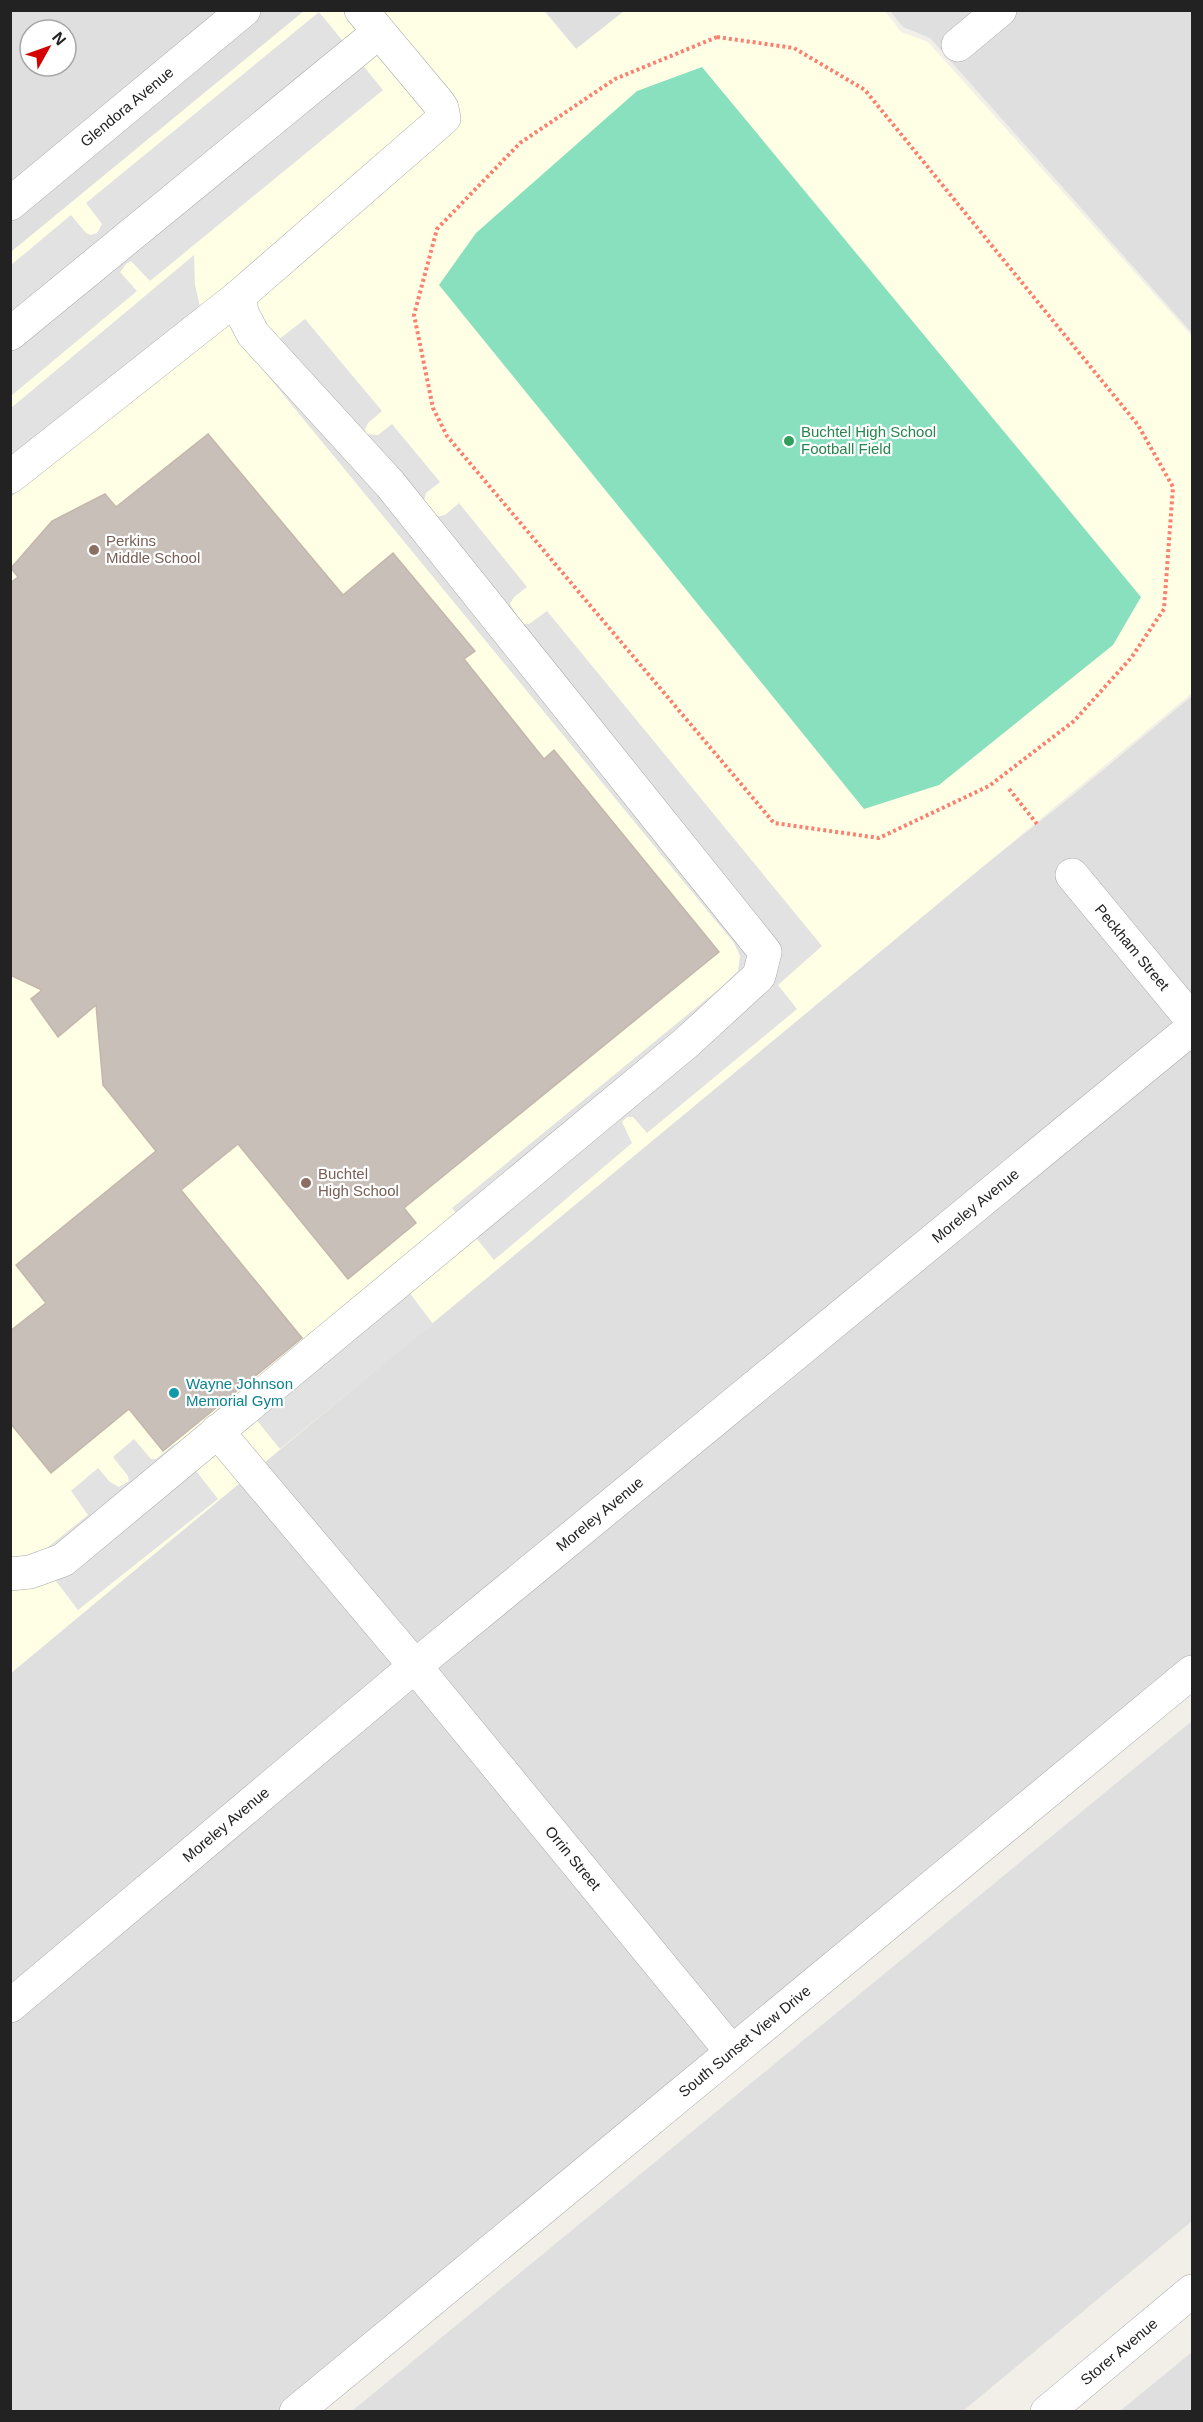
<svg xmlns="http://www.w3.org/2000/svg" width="1203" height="2422" font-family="Arial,sans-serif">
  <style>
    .residential { fill: #e0dfdf; fill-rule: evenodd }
    .education { fill: #ffffe5 }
    .pitch { fill: #88e0be }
    .parking { fill: #e2e2e2 }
    .building { fill: #c7bfb8; stroke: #c4b6ab; stroke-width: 1.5 }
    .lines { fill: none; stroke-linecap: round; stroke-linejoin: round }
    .minor-casing { stroke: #a9a9a9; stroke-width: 34 }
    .path { stroke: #fa8072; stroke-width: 4; stroke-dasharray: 3 3; stroke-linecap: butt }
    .minor { stroke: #fff; stroke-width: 33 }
    .leisure-dot { fill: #2e9e5b; stroke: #fff; stroke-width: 2 }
    .education-dot { fill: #8d6e63; stroke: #fff; stroke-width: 2 }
    .culture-dot { fill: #0f9aa8; stroke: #fff; stroke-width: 2 }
    .labels { text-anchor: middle; stroke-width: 4.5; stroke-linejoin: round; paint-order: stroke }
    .street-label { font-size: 15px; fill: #222; stroke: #fff }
    .leisure-label { font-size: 15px; fill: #27864d; stroke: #fff; text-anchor: start }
    .education-label { font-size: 15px; fill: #785e54; stroke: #fff; text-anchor: start }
    .culture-label { font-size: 15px; fill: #0d838f; stroke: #fff; text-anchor: start }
  </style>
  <rect width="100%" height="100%" fill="#f2efe9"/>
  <!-- residential -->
  <path class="residential" d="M11 11H304L11 252ZM30 30H66V66H30Z
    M545 11H625L577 50Z
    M890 11H1192V333L930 38 903 27Z
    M1192 696V1672L296 2411 11 2412V1673L812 1003 1073 795Z
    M1192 1721V2221L963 2411H352Z
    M1192 2352V2411H1120Z"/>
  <!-- education -->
  <path class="education" d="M304 11H544L576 49 624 11H885L901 32 928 42 1192 336V693L11 1673V252Z"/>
  <!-- pitch -->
  <path class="pitch" d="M702 67 1141 597 1113 645 939 785 864 809 439 285 476 233 637 91Z"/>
  <!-- parking -->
  <path class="parking" d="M319 12 383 90 150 281 131 261 126 264 120 272 137 291 11 396V265L71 215 86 233 91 235 97 233 102 224 86 203Z
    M194 255 195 285 208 341 146 384 11 497V408Z
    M305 319 382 411 368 423 365 429 366 434 378 435 392 424 440 482 426 493 424 501 435 517 445 515 459 503 527 587 514 597 510 604 522 624H529L547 611 822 946 778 985 797 1009 647 1133 633 1117H627L622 1122 632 1143 494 1260 452 1208 720 988 738 971 740 956 734 943 254 359Z
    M391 1268 433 1324 280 1449 237 1396Z
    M134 1439 151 1459H156L175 1444 218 1499 78 1610 37 1556 88 1515 71 1491 98 1468 110 1482 119 1487 129 1481 128 1476 113 1457Z"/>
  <!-- building -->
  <path class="building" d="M208 434 343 595 393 553 475 651 464 659 544 759 554 750 719 952 404 1208 416 1223 348 1279 238 1144 181 1190 302 1338 163 1451 129 1409 51 1473 10 1423V1331L46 1303 16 1265 156 1151 103 1085 96 1005 58 1037 31 999 42 990 10 975V583L18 577 11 568 52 521 105 494 116 507Z"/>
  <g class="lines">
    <defs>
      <g id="minor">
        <path d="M958 45 1000 10"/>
        <path id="s1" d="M10 204 244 10"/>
        <path d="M10 334 379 32"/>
        <path d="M10 477 238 297 444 118 442 108 437 101 361 10"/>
        <path id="s2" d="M1072 875 1192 1020"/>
        <path id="s3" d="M217 1431 415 1666 731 2051"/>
        <path d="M10 1574 30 1572 63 1560 686 1043 759 976 765 952 390 484 253 334 243 315 238 297"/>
        <path id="s4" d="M10 2006 415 1666 1192 1028"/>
        <path id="s5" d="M296 2412 1192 1672"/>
        <path id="s6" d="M1047 2412 1192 2291"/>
      </g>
    </defs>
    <!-- minor casing -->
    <use href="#minor" class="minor-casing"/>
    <!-- path -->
    <path class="path" d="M717 37 794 48 865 90 1138 425 1173 487 1164 609 1131 658 1074 721 989 786 879 838 774 823 447 436 433 408 414 315 437 229 520 143 615 79Z
      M1009 789 1037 824"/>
    <!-- minor -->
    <use href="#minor" class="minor"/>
  </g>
  <!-- markers -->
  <circle class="leisure-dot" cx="789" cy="441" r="6"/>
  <g class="education-dot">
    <circle cx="94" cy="550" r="6"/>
    <circle cx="306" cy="1183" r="6"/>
  </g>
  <circle class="culture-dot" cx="174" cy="1393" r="6"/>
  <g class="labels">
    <!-- street labels -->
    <g class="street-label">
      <text dy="5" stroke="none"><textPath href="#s1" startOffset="152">Glendora Avenue</textPath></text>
      <text dy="5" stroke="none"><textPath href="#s2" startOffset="94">Peckham Street</textPath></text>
      <text dy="5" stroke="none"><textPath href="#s4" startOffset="1254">Moreley Avenue</textPath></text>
      <text dy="5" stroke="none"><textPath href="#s4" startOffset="768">Moreley Avenue</textPath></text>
      <text dy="5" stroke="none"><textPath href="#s4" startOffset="282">Moreley Avenue</textPath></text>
      <text dy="5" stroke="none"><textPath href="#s3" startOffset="556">Orrin Street</textPath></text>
      <text dy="5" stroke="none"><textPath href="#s5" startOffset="582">South Sunset View Drive</textPath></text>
      <text dy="5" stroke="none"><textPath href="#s6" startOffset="94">Storer Avenue</textPath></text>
    </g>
    <!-- leisure labels -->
    <g class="leisure-label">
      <text x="801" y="437">Buchtel High School<tspan x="801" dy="17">Football Field</tspan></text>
    </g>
    <!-- education labels -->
    <g class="education-label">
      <text x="106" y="546">Perkins<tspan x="106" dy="17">Middle School</tspan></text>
      <text x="318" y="1179">Buchtel<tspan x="318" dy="17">High School</tspan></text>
    </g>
    <!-- culture labels -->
    <g class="culture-label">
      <text x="186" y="1389">Wayne Johnson<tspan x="186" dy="17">Memorial Gym</tspan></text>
    </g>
  </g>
  <!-- border -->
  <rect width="1203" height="2422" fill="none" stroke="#222222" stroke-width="24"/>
  <!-- north arrow -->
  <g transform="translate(48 48) rotate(50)"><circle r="28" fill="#ffffff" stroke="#a7a7a7" stroke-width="1.5"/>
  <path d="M0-4.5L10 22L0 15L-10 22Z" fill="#d40000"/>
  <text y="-9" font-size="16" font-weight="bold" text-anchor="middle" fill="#222222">N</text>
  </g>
</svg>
